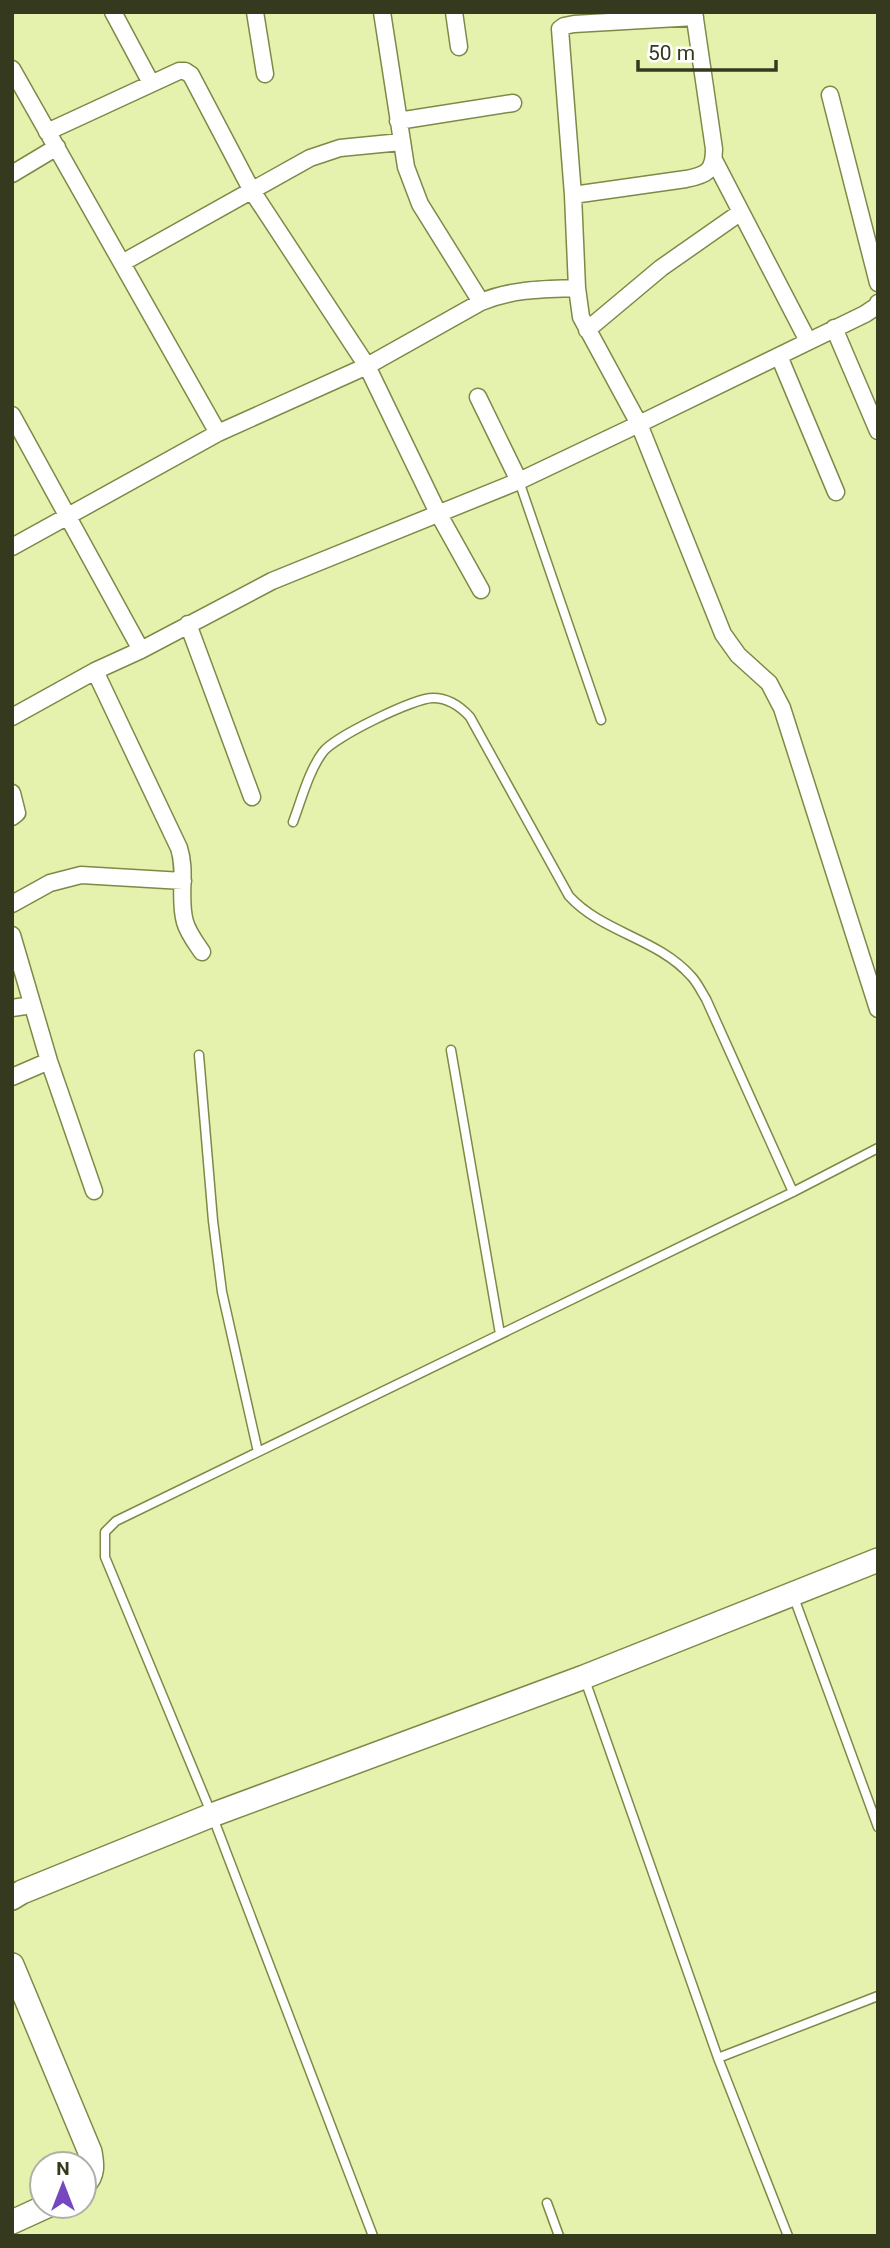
<svg xmlns="http://www.w3.org/2000/svg" width="890" height="2248" font-family="Roboto,sans-serif">
  <style>
    .lines { fill: none; stroke-linecap: round; stroke-linejoin: round }
    .lane-casing { stroke: #7e8947; stroke-width: 11 }
    .street-casing { stroke: #7e8947; stroke-width: 19 }
    .secondary-casing { stroke: #7e8947; stroke-width: 26 }
    .lane { stroke: #fff; stroke-width: 8 }
    .street { stroke: #fff; stroke-width: 16 }
    .secondary { stroke: #fff; stroke-width: 23 }
  </style>
  <rect width="100%" height="100%" fill="#e5f2ad"/>
  <g class="lines">
    <defs>
      <path id="lane" d="M519 481 601 720
        M293 822C301 801 309 770 323 752 334 737 414 698 433 698 449 698 460 706 470 717L569 896C603 933 657 938 691 976 697 982 701 991 706 999L793 1192
        M451 1050 500 1334
        M199 1055 213 1221 222 1292 258 1452
        M793 1595 878 1827
        M585 1680 718 2058 788 2236
        M718 2058 878 1996
        M547 2203 559 2236
        M373 2236 212 1815 105 1557V1532L116 1521 793 1192 878 1148"/>
      <path id="street" d="M113 12 151 83
        M255 12 265 74
        M382 12 406 167 420 204 481 302
        M454 12 459 47
        M694 12 714 149C714 171 707 175 686 179L573 195 577 288 581 317 639 424 723 634 738 655 769 683 782 708 878 1009
        M12 69 218 433
        M830 95 878 283
        M398 121 513 103
        M47 132 179 71H185L191 75 252 191 367 366 438 513 481 590
        M714 160 808 341
        M12 174 57 147
        M573 195 560 29 564 26 574 24 695 17
        M122 263 310 158 340 148 401 142
        M834 328 878 431
        M587 330 661 268 741 212
        M779 356 836 492
        M478 397 519 481
        M12 415 141 650
        M12 547 218 433 367 366 481 302C512 289 544 289 577 288
        M188 624 252 797
        M95 671 179 848C187 872 178 898 185 922 188 933 196 943 202 952
        M12 717 95 671 141 650 272 581 519 481 639 424 865 314 877 306 878 303
        M12 793 17 813 12 817
        M12 904 50 883 81 875 183 881
        M12 935 49 1061 94 1191
        M12 1008 32 1005
        M12 1077 49 1061"/>
      <path id="secondary" d="M12 1898 22 1892 212 1815 584 1677 878 1560
        M12 1965 90 2152C92 2164 94 2174 84 2184
        M12 2222 47 2206"/>
    </defs>
    <!-- lane casing -->
    <use href="#lane" class="lane-casing"/>
    <!-- street casing -->
    <use href="#street" class="street-casing"/>
    <!-- secondary casing -->
    <use href="#secondary" class="secondary-casing"/>
    <!-- lane -->
    <use href="#lane" class="lane"/>
    <!-- street -->
    <use href="#street" class="street"/>
    <!-- secondary -->
    <use href="#secondary" class="secondary"/>
  </g>
  <!-- border -->
  <rect width="890" height="2248" fill="none" stroke="#35391e" stroke-width="28"/>
  <!-- north arrow -->
  <g transform="translate(63 2185)"><circle r="33" fill="#ffffff" stroke="#aeb0a5" stroke-width="2"/>
  <path d="M0-5L12 26L0 18L-12 26Z" fill="#7547c0"/>
  <text y="-10" font-size="19" font-weight="bold" text-anchor="middle" fill="#35391e">N</text>
  </g>
  <!-- scale -->
  <path d="M638 60v10h138v-10" fill="none" stroke="#35391e" stroke-width="3.5"/>
  <text x="648" y="60" font-size="21" fill="#35391e" stroke="#ffffff" stroke-width="5" paint-order="stroke">50 m</text>
</svg>
